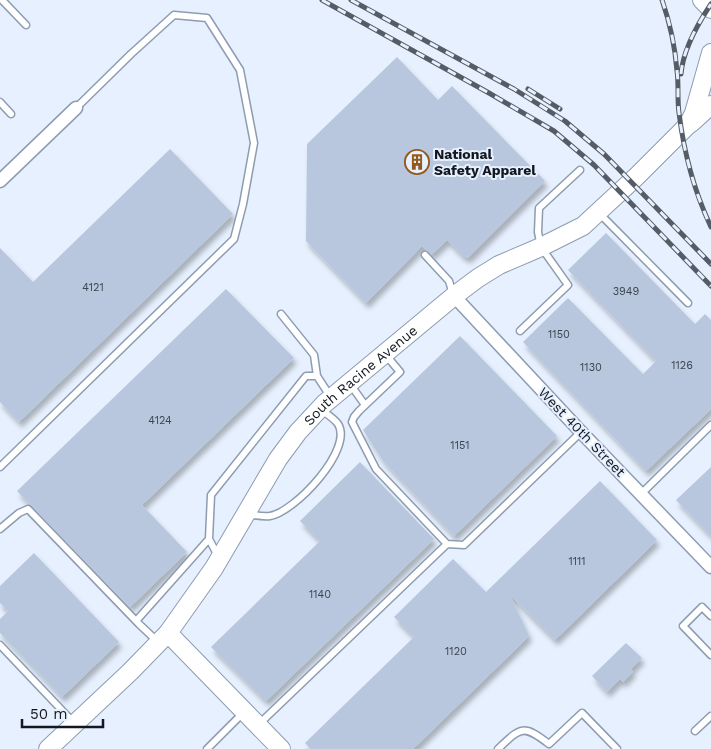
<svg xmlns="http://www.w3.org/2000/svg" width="711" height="749" font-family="'Work Sans',sans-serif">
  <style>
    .building { fill: #b8c7dd; filter: url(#shadow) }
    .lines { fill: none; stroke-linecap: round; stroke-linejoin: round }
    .lane-casing { stroke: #8d9cb1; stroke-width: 9 }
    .street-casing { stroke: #8d9cb1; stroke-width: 15 }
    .secondary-casing { stroke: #8d9cb1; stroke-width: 20 }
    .lane { stroke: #fff; stroke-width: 6 }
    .street { stroke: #fff; stroke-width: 12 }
    .secondary { stroke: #fff; stroke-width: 18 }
    .rail-casing { stroke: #555c65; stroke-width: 5 }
    .rail { stroke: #e6f0fe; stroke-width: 3; stroke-dasharray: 9; stroke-linecap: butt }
    .labels { text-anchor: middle; stroke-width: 4; stroke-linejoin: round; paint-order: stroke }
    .number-label { font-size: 11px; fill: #3c444f }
    .poi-label { font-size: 14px; font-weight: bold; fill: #131820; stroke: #e6f0fe; text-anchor: start }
    .street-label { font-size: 14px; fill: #131820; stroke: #e6f0fe }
  </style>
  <defs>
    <filter id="shadow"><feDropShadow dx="3" dy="5.5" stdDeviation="2.5" flood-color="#0004"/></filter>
  </defs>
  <rect width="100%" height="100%" fill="#e6f0fe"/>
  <!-- building -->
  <path class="building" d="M397 57 438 100 452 86 545 181 468 258 465 256 464 257 447 240 431 255 422 246 366 303 306 241 307 144Z
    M170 149 233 214 19 422 0 402V248L33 282Z
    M606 233 695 324 705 314 711 320V409L646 471 523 342 568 298 643 374 656 361 568 270Z
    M226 289 294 358 142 505 187 552 130 607 17 491Z
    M460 336 557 436 454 536 383 461 363 430Z
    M360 462 434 539 266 701 211 647 320 541 300 521Z
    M711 467V536L676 500Z
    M600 481 657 540 555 640 510 595 529 636 413 749H311L305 743 414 637 394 617 453 559 486 592Z
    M34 553 119 642 62 697 0 633V619L8 611 0 603V586Z
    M626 643 642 658 631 669 633 672 623 682 620 679 607 692 592 676Z"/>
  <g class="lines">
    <defs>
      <path id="lane" d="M2 0 26 25
        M0 102 11 114
        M599 213 688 303
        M425 255 449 281 453 294
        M281 314 314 355 317 376
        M520 331 568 285 541 247 538 232 539 208 580 170
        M385 354 400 372 359 411 354 417 352 422 376 469 447 544 464 545 581 432
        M350 384 365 405
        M0 467 234 239 243 204 254 143 240 70 207 18 174 15 131 54 76 108
        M641 494 711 425
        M247 514C254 515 263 517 270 516 295 512 354 449 338 424 334 418 325 413 320 409
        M0 529 19 513 28 509 139 624 158 642
        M218 556 209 539 211 495 306 376H317L330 396
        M711 616 702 607 683 626 711 655
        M136 621 209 539
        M0 645 75 724
        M258 725 447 544
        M695 731 711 716
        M207 749 244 712
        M498 749C521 727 523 724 549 744L582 713 617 749"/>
      <path id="street" d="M0 181 76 108
        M454 296 581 432 711 567"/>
      <g id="secondary">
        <path d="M702 0 711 9"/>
        <path d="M691 123 711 105"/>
        <path d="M168 633 281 749"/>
        <path id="s1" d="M48 749 130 672 168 633 214 568 278 459 298 432 324 404 454 296 478 278 499 265 541 247 583 226 636 177 688 125 694 113 711 53"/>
      </g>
    </defs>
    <!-- lane casing -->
    <use href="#lane" class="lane-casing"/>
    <!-- street casing -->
    <use href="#street" class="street-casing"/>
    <!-- secondary casing -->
    <use href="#secondary" class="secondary-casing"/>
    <!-- lane -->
    <use href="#lane" class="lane"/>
    <!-- street -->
    <use href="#street" class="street"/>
    <!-- secondary -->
    <use href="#secondary" class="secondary"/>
    <defs>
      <path id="rail" d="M322 0 489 93 554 131 594 165 711 286
        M351 0 514 89 565 121 604 154 711 264
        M662 0C670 23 675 46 677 71 679 85 677 99 679 113 684 153 694 191 711 227
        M681 74C683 50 697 25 711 4
        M528 89 560 109"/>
    </defs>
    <!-- rail casing -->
    <use href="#rail" class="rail-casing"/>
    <!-- rail -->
    <use href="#rail" class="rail"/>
  </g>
  <!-- icons -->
  <defs>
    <symbol id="building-ring" viewBox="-11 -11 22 22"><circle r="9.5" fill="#e6f0fe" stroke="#95571c" stroke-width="1.5"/><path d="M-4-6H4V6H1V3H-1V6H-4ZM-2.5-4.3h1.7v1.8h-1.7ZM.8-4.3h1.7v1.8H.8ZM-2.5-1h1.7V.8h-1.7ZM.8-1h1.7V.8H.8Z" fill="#95571c"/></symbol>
  </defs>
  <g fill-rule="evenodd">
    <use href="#building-ring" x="403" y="148" width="28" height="28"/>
  </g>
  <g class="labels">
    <!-- number labels -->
    <g class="number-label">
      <text x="93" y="291">4121</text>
      <text x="626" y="295">3949</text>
      <text x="559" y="338">1150</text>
      <text x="682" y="369">1126</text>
      <text x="591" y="371">1130</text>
      <text x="160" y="424">4124</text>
      <text x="460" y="449">1151</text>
      <text x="577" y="565">1111</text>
      <text x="320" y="598">1140</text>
      <text x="456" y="655">1120</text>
    </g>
    <!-- poi labels -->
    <g class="poi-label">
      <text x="434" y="159">National<tspan x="434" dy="16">Safety Apparel</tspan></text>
    </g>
    <!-- street labels -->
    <g class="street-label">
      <text dy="5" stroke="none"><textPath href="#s1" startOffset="491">South Racine Avenue</textPath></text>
      <text transform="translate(582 432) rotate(46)" y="5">West 40th Street</text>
    </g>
  </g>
  <!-- scale -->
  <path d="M22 719v8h81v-8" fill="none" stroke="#131820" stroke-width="2.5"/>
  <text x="30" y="719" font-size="15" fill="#131820" stroke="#e6f0fe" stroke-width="4" paint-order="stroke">50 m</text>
</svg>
